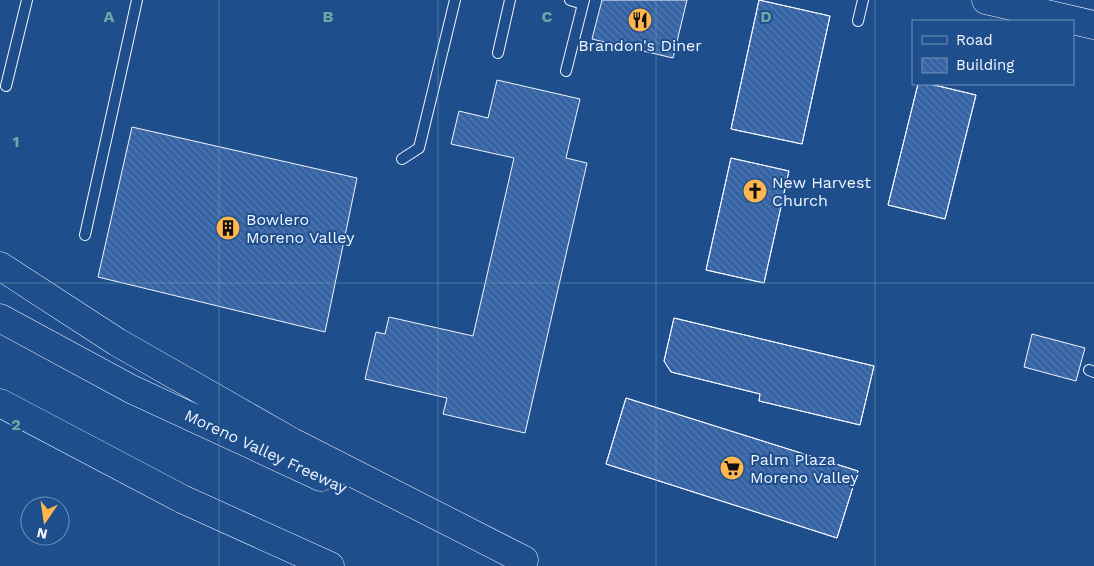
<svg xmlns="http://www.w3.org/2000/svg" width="1094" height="566" font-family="'Work Sans',sans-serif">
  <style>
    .building { fill: url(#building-back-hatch); stroke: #f2f6ff }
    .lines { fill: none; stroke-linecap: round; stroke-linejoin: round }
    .lane-casing { stroke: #f2f6ff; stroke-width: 12 }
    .secondary-casing { stroke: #f2f6ff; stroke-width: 29 }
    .highway-casing { stroke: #f2f6ff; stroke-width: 29 }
    .lane { stroke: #1f4e8c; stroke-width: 10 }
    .secondary { stroke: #1f4e8c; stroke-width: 28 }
    .highway { stroke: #1f4e8c; stroke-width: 28 }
    .grid { fill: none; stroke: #6aa9a8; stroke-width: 1; stroke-opacity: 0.55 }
    .labels { text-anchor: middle; stroke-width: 4; stroke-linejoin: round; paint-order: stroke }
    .poi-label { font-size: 16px; fill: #f2f6ff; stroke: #1f4e8c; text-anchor: start }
    .street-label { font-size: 16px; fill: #f2f6ff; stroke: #1f4e8c }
    .grid-label { font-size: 16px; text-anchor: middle; font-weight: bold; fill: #6aa9a8; stroke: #1f4e8c; stroke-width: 4; stroke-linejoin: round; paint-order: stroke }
  </style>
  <defs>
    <pattern id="building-back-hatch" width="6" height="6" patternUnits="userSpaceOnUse" patternTransform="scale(1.25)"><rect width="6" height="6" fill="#3563a3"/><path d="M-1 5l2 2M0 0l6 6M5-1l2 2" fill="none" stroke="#537ab1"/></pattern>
  </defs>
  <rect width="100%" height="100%" fill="#1f4e8c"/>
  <!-- building -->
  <path class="building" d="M602 0H687L673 58 592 39Z
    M759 0 830 16 802 144 731 129Z
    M759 0 830 16 802 144 731 129Z
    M497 80 580 99 566 158 587 163 525 433 443 414 447 398 365 379 376 332 385 334 389 317 473 336 514 158 451 144 459 111 488 118Z
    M918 84H930L976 95 945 219 888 205Z
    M918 84H930L976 95 945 219 888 205Z
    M132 127 357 178 325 332 98 277Z
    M731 158 789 171 764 283 706 270Z
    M731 158 789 171 764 283 706 270Z
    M674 318 874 366 860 425 759 401 760 394 671 372 664 361Z
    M674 318 874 366 860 425 759 401 760 394 671 372 664 361Z
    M1032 334 1085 348 1076 381 1024 367Z
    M626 398 858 471 837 538 606 464Z
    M626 398 858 471 837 538 606 464Z"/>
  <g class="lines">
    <defs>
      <path id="lane" d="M570 0 583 4
        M858 21 863 0
        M498 53 510 0
        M566 71 584 0
        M6 86 27 0
        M402 159 419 148 455 0
        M85 235 137 0
        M1089 370 1094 372"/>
      <path id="secondary" d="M986 0 1094 25"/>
      <path id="highway" d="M0 266 117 342 292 442 524 560
        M0 318 131 389 321 477
        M0 403 182 499 330 566"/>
    </defs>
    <!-- lane casing -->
    <use href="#lane" class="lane-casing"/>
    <!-- secondary casing -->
    <use href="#secondary" class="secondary-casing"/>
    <!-- highway casing -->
    <use href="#highway" class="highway-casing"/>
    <!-- lane -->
    <use href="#lane" class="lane"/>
    <!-- secondary -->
    <use href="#secondary" class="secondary"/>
    <!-- highway -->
    <use href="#highway" class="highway"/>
  </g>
  <!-- grid -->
  <path class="grid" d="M219 0V566M438 0V566M656 0V566M875 0V566M0 283H1094"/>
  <!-- icons -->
  <defs>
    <symbol id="restaurant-disc" viewBox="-11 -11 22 22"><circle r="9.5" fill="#ffb74d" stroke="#1f4e8c"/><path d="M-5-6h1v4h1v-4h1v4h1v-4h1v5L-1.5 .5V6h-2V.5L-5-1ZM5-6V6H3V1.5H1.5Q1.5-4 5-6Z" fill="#111"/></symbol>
    <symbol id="church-disc" viewBox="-11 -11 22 22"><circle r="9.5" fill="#ffb74d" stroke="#1f4e8c"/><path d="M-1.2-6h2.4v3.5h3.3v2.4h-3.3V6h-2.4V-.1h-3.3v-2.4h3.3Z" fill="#111"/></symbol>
    <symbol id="building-disc" viewBox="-11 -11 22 22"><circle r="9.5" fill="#ffb74d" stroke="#1f4e8c"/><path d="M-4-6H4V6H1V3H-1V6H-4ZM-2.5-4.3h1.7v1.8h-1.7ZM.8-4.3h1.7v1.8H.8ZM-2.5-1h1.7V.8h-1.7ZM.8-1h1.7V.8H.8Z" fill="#111"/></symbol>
    <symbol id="supermarket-disc" viewBox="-11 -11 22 22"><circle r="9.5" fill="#ffb74d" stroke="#1f4e8c"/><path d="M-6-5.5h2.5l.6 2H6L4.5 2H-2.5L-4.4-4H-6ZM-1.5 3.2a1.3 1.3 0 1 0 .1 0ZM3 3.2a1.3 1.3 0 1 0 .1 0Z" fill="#111"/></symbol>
  </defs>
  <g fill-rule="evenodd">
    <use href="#restaurant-disc" x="626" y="6" width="28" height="28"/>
    <use href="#church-disc" x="741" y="177" width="28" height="28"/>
    <use href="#building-disc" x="214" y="214" width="28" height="28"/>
    <use href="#supermarket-disc" x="718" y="454" width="28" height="28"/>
  </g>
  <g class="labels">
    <!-- poi labels -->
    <g class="poi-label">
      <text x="640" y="51" text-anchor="middle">Brandon's Diner</text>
      <text x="772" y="188">New Harvest<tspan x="772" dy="18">Church</tspan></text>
      <text x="246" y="225">Bowlero<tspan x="246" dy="18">Moreno Valley</tspan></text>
      <text x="750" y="465">Palm Plaza<tspan x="750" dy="18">Moreno Valley</tspan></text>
    </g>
    <!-- street labels -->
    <g class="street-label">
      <text transform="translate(266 451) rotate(25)" y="6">Moreno Valley Freeway</text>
    </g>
  </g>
  <g class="grid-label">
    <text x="109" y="22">A</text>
    <text x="328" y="22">B</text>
    <text x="547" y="22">C</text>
    <text x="766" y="22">D</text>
    <text x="16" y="147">1</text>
    <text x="16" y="430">2</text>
  </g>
  <!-- legend -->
  <rect x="912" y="20" width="162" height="65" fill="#1f4e8c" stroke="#7391ba"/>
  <rect x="922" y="36" width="25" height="8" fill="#1f4e8c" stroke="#7391ba"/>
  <text x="956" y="45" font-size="15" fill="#f2f6ff">Road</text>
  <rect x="922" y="58" width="25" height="15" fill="url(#building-back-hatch)" stroke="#7391ba"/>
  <text x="956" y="70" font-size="15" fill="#f2f6ff">Building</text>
  <!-- north arrow -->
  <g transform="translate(45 521) rotate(193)"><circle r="24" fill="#1f4e8c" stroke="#7391ba"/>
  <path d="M0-4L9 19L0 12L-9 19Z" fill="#ffb74d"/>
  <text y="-8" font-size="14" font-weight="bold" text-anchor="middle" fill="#f2f6ff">N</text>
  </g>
</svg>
